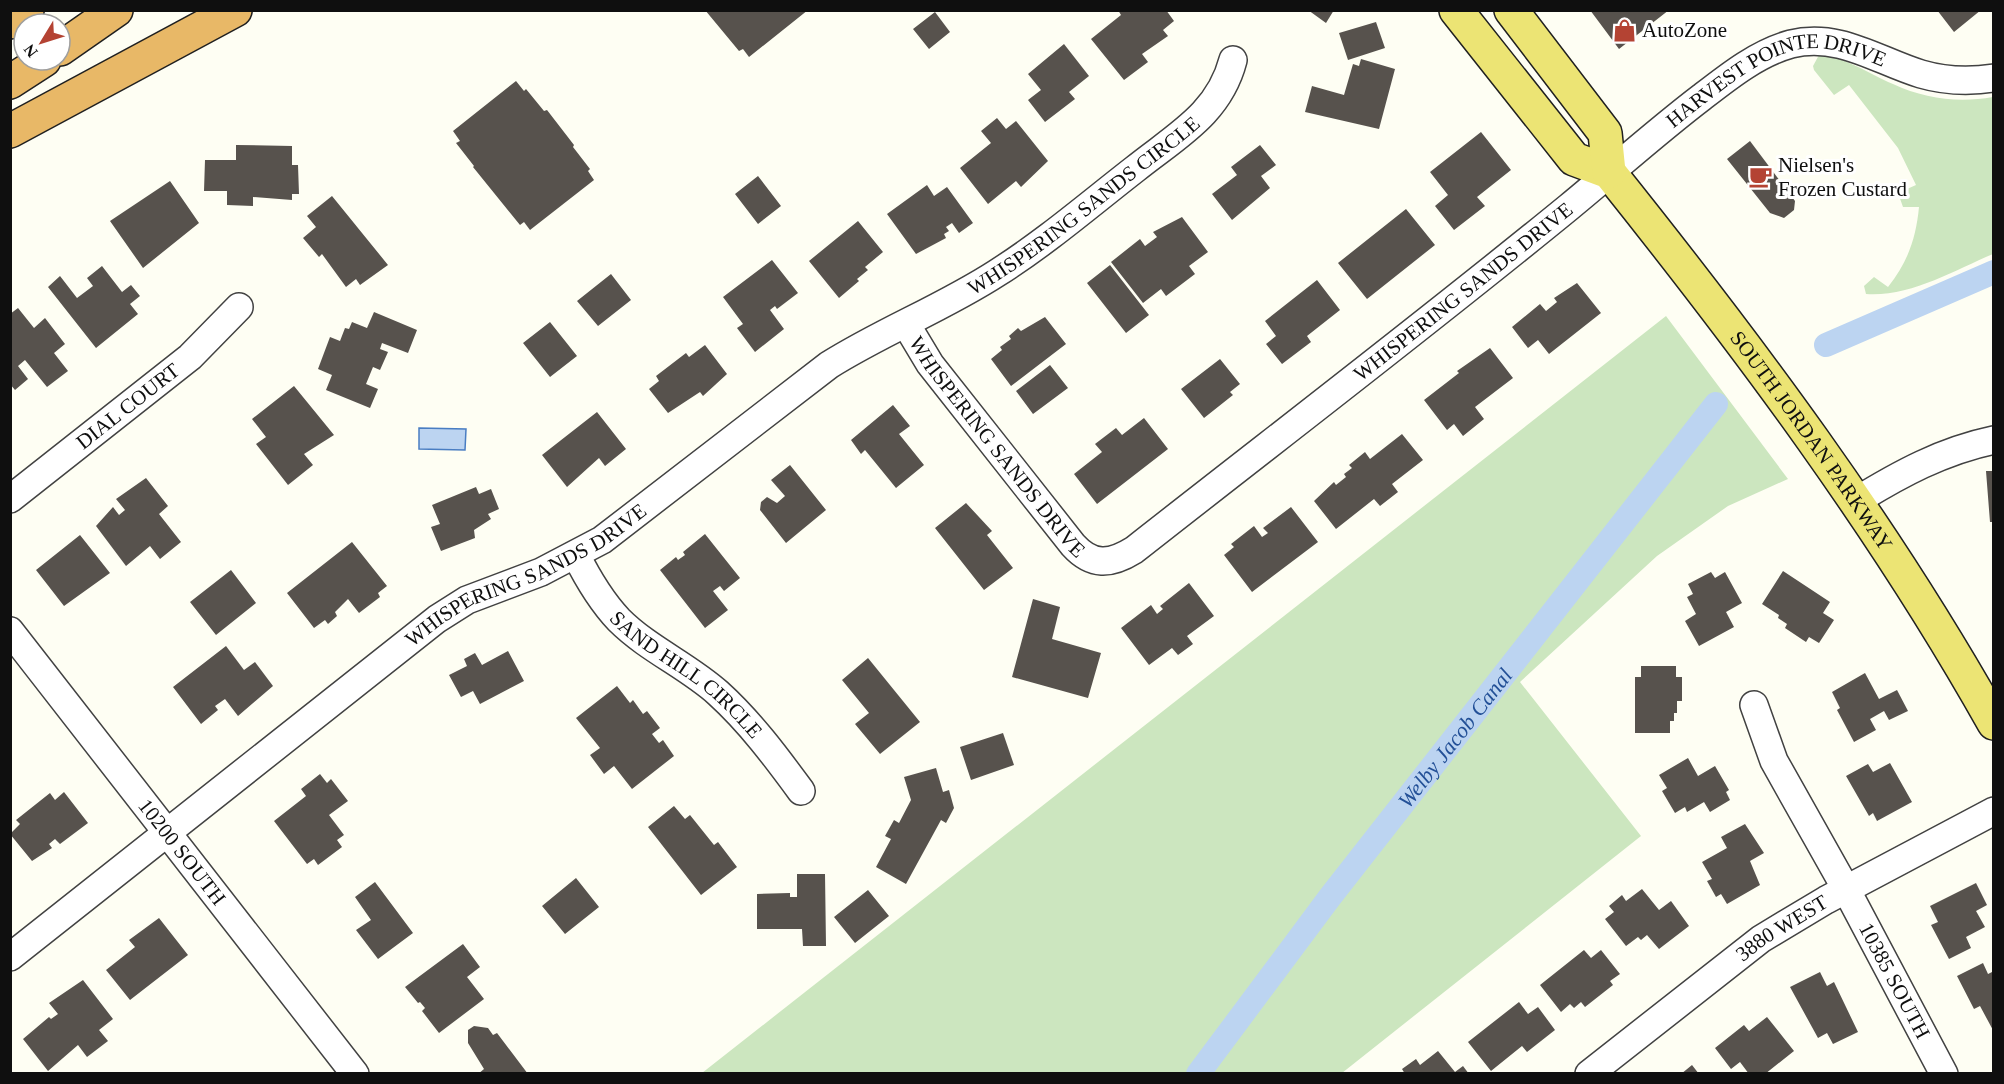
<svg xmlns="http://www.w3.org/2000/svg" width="2004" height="1084" font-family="Georgia,serif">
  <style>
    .green { fill: #cce6bf }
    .water { fill: #bcd4f1; stroke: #497dc2; stroke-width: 1.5 }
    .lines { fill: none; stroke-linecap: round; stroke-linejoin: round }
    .canal { stroke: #bcd4f1; stroke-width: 24 }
    .building { fill: #57524d }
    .minor-casing { stroke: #424242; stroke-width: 30 }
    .primary-casing { stroke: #202020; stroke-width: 36 }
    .motorway-casing { stroke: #202020; stroke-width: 36 }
    .minor { stroke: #fff; stroke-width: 27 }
    .primary { stroke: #ece474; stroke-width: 33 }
    .motorway { stroke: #e8b867; stroke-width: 33 }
    .labels { text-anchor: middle; stroke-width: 6; stroke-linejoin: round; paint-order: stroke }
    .poi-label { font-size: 21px; fill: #0f0f0f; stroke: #fff; text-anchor: start }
    .street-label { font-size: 21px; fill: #0f0f0f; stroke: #fff }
    .water-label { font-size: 22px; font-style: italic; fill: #235097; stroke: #fff }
  </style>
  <rect width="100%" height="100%" fill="#fefef3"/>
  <!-- green -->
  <path class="green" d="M1819 55C1848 58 1867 73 1893 84 1925 99 1959 103 1993 97V254C1953 271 1910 297 1866 294L1864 286 1874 277 1888 287C1908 262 1916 238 1919 207H1903L1898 193 1916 185 1898 148 1849 85 1834 95 1814 70 1813 66Z
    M1666 316 1788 479 1728 506 1657 556 1520 682 1641 836 1342 1073H702Z"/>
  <!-- water -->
  <path class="water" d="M419 428 466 429 465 450 419 449Z"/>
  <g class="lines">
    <!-- canal -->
    <g class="canal">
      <path d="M1826 345 1994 272"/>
      <path id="s1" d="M1198 1074 1330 897 1716 404"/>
    </g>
  </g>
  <!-- building -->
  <path class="building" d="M705 10H808L749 57 743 49 739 51Z
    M1118 10H1166L1174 21 1163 30 1168 36 1142 54 1148 62 1124 80 1091 39 1121 15Z
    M1308 10H1334L1326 23Z
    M1590 10H1669L1619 49Z
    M1937 10H1981L1954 32Z
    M935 12 950 32 929 49 913 29Z
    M1376 22 1385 48 1348 60 1339 33Z
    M1064 44 1089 76 1069 92 1075 99 1045 122 1028 100 1041 90 1028 74Z
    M1361 59 1395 69 1379 129 1305 112 1312 86 1344 95 1353 64 1359 66Z
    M516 81 524 91 526 89 544 111 547 110 574 145 573 147 590 169 588 171 594 180 530 230 524 222 520 225 473 167 474 166 456 143 460 141 453 131Z
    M997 118 1006 129 1016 121 1048 161 1021 187 1016 181 988 204 960 168 991 143 981 131Z
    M1481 132 1511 170 1477 197 1485 206 1454 230 1435 206 1448 195 1430 172Z
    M1750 141 1795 201 1794 210 1784 218 1770 213 1727 159Z
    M236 145 292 146V165H298L299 194H292V200L253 197V206L227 205V191H204L205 160H236Z
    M1260 145 1276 165 1261 176 1270 188 1232 220 1212 194 1237 175 1231 167Z
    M758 176 781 206 758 224 735 194Z
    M170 181 199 223 143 268 110 221Z
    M927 185 934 196 947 187 973 223 959 233 952 223 946 227 949 231 944 234 946 238 916 254 887 214Z
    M332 196 388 265 360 285 356 279 346 287 322 254 319 257 303 238 316 227 307 216Z
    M1406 209 1435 245 1367 299 1338 263Z
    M1182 217 1208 252 1189 266 1195 274 1166 296 1161 289 1143 303 1111 262 1140 239 1145 246 1157 237 1153 232Z
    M858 221 883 252 865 267 868 270 857 279 859 281 839 298 809 261Z
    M772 260 798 293 777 309 775 306 770 310 784 329 755 352 737 328 743 324 723 297Z
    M1110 265 1149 315 1126 333 1087 283Z
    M102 266 122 292 131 285 140 296 130 304 138 314 96 348 48 287 60 276 77 298 93 286 87 278Z
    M611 274 631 300 598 326 577 301Z
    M1317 280 1340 310 1307 336 1311 342 1282 364 1266 344 1276 336 1265 321Z
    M1577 283 1601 313 1549 354 1538 340 1528 348 1512 327 1540 304 1546 311 1557 302 1554 298Z
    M18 308 34 328 45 318 65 344 54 353 68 371 47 387 25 360 18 366 28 379 15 390 10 384V314Z
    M374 312 417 330 408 353 382 343 380 349 388 352 380 370 373 367 366 384 378 389 370 408 326 390 332 375 318 369 330 337 340 341 345 328 349 329 352 322 367 328Z
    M1045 317 1066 344 1011 386 991 359 1002 350 1000 347 1011 339 1009 336 1018 328 1021 331Z
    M550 322 577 356 550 377 523 343Z
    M705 345 727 374 703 396 700 392 668 413 649 389 659 381 656 376 686 353 689 357Z
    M1490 348 1513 378 1475 407 1484 419 1463 436 1454 424 1447 430 1424 400 1459 373 1457 371Z
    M1220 359 1240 384 1230 392 1233 395 1204 418 1181 389Z
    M1050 365 1068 388 1033 414 1016 391Z
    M294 386 334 435 304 454 313 465 288 485 256 444 266 437 252 419Z
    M893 405 910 426 899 434 924 465 896 488 865 450 861 454 851 440Z
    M597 412 626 449 605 466 599 458 567 487 542 455Z
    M1144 418 1168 449 1097 504 1074 474 1102 452 1095 444 1116 428 1122 435Z
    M1402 434 1423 460 1392 484 1398 492 1380 506 1374 499 1336 529 1314 501 1334 482 1336 485 1346 477 1344 474 1352 468 1349 465 1365 452 1370 459Z
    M790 465 826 510 786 543 760 510 761 502 767 497 777 503 785 496 771 480Z
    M1986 471H1994V522H1990Z
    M146 478 168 506 159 514 181 542 160 559 150 546 126 566 96 526 113 507 119 515 125 510 116 499Z
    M476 487 479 494 491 489 499 509 488 514 491 519 474 530 475 538 441 551 431 527 440 524 432 505Z
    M966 503 992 531 987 535 1013 568 984 590 935 528Z
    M1291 507 1318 542 1252 592 1224 555 1234 547 1231 544 1254 526 1262 537 1268 533 1263 528Z
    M705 534 740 578 724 591 720 586 713 591 728 610 705 628 660 570 676 557 678 560 685 555 683 552Z
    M80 535 110 573 64 606 36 570Z
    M352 542 387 586 378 593 380 597 359 613 348 599 335 612 337 616 328 624 325 620 314 628 287 593Z
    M231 570 256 603 216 635 190 602Z
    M1783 571 1830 602 1823 613 1834 620 1819 643 1809 637 1806 642 1785 628 1787 624 1778 618 1779 615 1762 604Z
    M1711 572 1715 578 1725 572 1742 603 1726 612 1734 627 1699 646 1685 621 1696 614 1687 597 1693 594 1688 584Z
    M1189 583 1214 616 1187 636 1193 644 1178 655 1172 648 1149 665 1121 628 1151 605 1157 614 1163 609 1160 606Z
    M1033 599 1060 607 1052 639 1101 653 1088 698 1012 677Z
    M226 646 244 670 255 662 273 686 238 716 225 699 215 706 218 710 201 724 173 687Z
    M508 651 524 681 480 704 473 691 461 697 449 675 467 666 464 659 475 653 482 665Z
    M868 658 920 722 880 754 855 724 869 713 842 680Z
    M1641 666H1676V677H1682V701H1677V713H1674V721H1670V733H1635V677H1641Z
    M1865 673 1879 699 1897 690 1908 711 1889 720 1884 711 1870 719 1876 730 1854 742 1837 710 1840 708 1832 692Z
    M617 686 630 703 633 700 643 714 647 711 660 728 652 734 659 743 663 740 674 756 632 789 614 766 604 774 590 755 600 748 576 718Z
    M1003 733 1014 765 971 780 960 747Z
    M1688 758 1698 776 1715 766 1729 790 1726 792 1730 800 1710 812 1704 802 1687 812 1685 807 1675 813 1662 791 1667 788 1659 775Z
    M1890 763 1912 802 1877 821 1873 813 1869 816 1846 776 1868 764 1873 772Z
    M936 768 943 792 949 790 954 808 946 823 941 820 906 884 876 867 891 839 885 836 894 820 899 823 911 800 904 777Z
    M320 774 327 783 331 779 348 801 329 815 344 835 337 840 342 847 318 865 314 859 307 864 274 821 306 796 301 789Z
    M64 792 88 823 60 844 55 839 49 844 52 848 32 861 10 834 20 824 16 820 50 793 55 800Z
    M674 806 685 819 690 815 714 845 718 842 737 867 701 895 648 827Z
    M1745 824 1764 853 1750 861 1760 885 1727 904 1721 894 1716 897 1707 881 1712 879 1702 862 1727 848 1721 837Z
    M797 874H825L826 946H803L802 929H757V894L790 893V897H797Z
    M576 878 599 907 565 934 542 906Z
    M375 882 413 933 378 959 356 930 371 920 355 897Z
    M1976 883 1987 905 1976 911 1985 927 1966 937 1971 948 1949 959 1931 925 1938 922 1930 906Z
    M1642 889 1659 910 1671 901 1689 926 1659 949 1647 935 1641 940 1638 937 1626 946 1605 919 1614 912 1609 906 1622 895 1626 901Z
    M868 890 889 916 855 943 834 917Z
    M159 918 188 955 130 1000 106 970 135 947 129 940Z
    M463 944 480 967 467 977 484 999 439 1033 422 1011 425 1008 420 1002 418 1003 405 987Z
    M1584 950 1591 958 1601 950 1620 974 1610 981 1613 985 1585 1007 1581 1002 1574 1008 1570 1004 1561 1012 1540 985Z
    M1983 963 1988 974 1994 971V1032L1980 1006 1974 1009 1957 976Z
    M1820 972 1827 986 1834 982 1858 1032 1833 1044 1827 1033 1818 1038 1790 987Z
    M83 980 113 1019 99 1030 108 1041 87 1057 78 1045 48 1071 23 1039 49 1017 51 1019 58 1014 49 1003Z
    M1519 1002 1528 1014 1538 1007 1555 1030 1527 1052 1522 1046 1491 1071 1468 1042Z
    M1767 1017 1794 1051 1765 1074H1749L1740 1062 1731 1069 1715 1048 1744 1025 1749 1031Z
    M474 1026 488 1028 493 1035 497 1033 528 1074H478L484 1069 468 1043V1030Z
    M1438 1051 1455 1072 1463 1066 1469 1074H1405L1402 1069 1416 1059 1420 1065Z
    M1692 1065 1699 1074H1681Z"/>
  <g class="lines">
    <defs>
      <g id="minor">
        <path id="s2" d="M906 324 930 364 1073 545C1092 566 1110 565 1134 550 1279 436 1426 324 1569 207 1614 170 1656 132 1702 97 1729 76 1758 53 1791 44 1839 32 1878 61 1921 74 1945 81 1969 82 1994 78"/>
        <path id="s3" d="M10 499 190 357 239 307"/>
        <path d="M1856 501C1900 474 1942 451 1994 440"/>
        <path id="s4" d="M576 555C588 579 601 601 619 620 648 649 688 666 718 693 750 722 776 757 801 791"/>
        <path id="s5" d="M10 631 355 1074"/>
        <path id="s6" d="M1754 705 1774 761 1846 889 1944 1074"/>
        <path id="s7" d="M10 957 437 619 467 600 541 572 602 540 829 365C883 331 943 308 997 273 1046 242 1090 204 1135 169 1176 136 1219 114 1233 60"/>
        <path id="s8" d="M1589 1074 1761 939 1826 900 1994 811"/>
      </g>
      <g id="primary">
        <path id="s9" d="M1456 10 1574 159 1609 172C1749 347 1884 527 1994 723"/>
        <path d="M1511 10 1605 133 1609 172"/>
      </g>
      <path id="motorway" d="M10 22 27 10
        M60 49 116 10
        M10 82 44 60
        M10 131 235 10"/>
    </defs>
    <!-- minor casing -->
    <use href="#minor" class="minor-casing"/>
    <!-- primary casing -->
    <use href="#primary" class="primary-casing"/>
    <!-- motorway casing -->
    <use href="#motorway" class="motorway-casing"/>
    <!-- minor -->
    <use href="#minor" class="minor"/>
    <!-- primary -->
    <use href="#primary" class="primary"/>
    <!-- motorway -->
    <use href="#motorway" class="motorway"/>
  </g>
  <!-- icons -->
  <defs>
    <symbol id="shop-bare" viewBox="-9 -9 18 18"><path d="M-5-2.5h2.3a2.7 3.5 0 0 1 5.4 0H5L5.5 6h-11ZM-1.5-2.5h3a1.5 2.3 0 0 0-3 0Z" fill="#b44333" stroke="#fff" stroke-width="2.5" paint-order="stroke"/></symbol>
    <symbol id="cafe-bare" viewBox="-9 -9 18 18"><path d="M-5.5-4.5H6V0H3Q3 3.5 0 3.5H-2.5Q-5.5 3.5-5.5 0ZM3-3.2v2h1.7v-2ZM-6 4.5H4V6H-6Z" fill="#b44333" stroke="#fff" stroke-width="2.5" paint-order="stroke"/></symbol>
  </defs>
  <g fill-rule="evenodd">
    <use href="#shop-bare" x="1608" y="14" width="33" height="33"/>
    <use href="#cafe-bare" x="1744" y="160" width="33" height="33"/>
  </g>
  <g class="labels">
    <!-- poi labels -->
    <g class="poi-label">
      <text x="1642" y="37">AutoZone</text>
      <text x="1778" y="172">Nielsen's<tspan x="1778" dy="24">Frozen Custard</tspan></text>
    </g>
    <!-- street labels -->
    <g class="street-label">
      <text dy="7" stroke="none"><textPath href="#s2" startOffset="1152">HARVEST POINTE DRIVE</textPath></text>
      <text dy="7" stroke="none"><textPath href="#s7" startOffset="1316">WHISPERING SANDS CIRCLE</textPath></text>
      <text dy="7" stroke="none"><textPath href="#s2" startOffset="764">WHISPERING SANDS DRIVE</textPath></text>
      <text dy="7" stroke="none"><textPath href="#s3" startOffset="150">DIAL COURT</textPath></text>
      <text dy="7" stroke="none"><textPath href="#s9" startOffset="564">SOUTH JORDAN PARKWAY</textPath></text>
      <text dy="7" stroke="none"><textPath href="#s2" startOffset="153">WHISPERING SANDS DRIVE</textPath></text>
      <text dy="7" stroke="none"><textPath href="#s7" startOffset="644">WHISPERING SANDS DRIVE</textPath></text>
      <text dy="7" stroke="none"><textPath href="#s4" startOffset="165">SAND HILL CIRCLE</textPath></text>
      <text dy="7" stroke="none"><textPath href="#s5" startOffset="280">10200 SOUTH</textPath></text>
      <text dy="7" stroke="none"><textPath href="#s8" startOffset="242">3880 WEST</textPath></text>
      <text dy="7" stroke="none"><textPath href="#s6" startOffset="310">10385 SOUTH</textPath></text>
    </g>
    <!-- water labels -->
    <g class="water-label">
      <text dy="8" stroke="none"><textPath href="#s1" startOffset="423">Welby Jacob Canal</textPath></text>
    </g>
  </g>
  <!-- border -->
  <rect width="2004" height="1084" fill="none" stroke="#0f0f0f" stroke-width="24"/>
  <!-- north arrow -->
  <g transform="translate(42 42) rotate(232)"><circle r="28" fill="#ffffff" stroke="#9f9f9f" stroke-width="1.5"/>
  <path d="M0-4.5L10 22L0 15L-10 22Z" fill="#b44333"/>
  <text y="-9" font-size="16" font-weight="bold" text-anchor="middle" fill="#0f0f0f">N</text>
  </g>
</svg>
